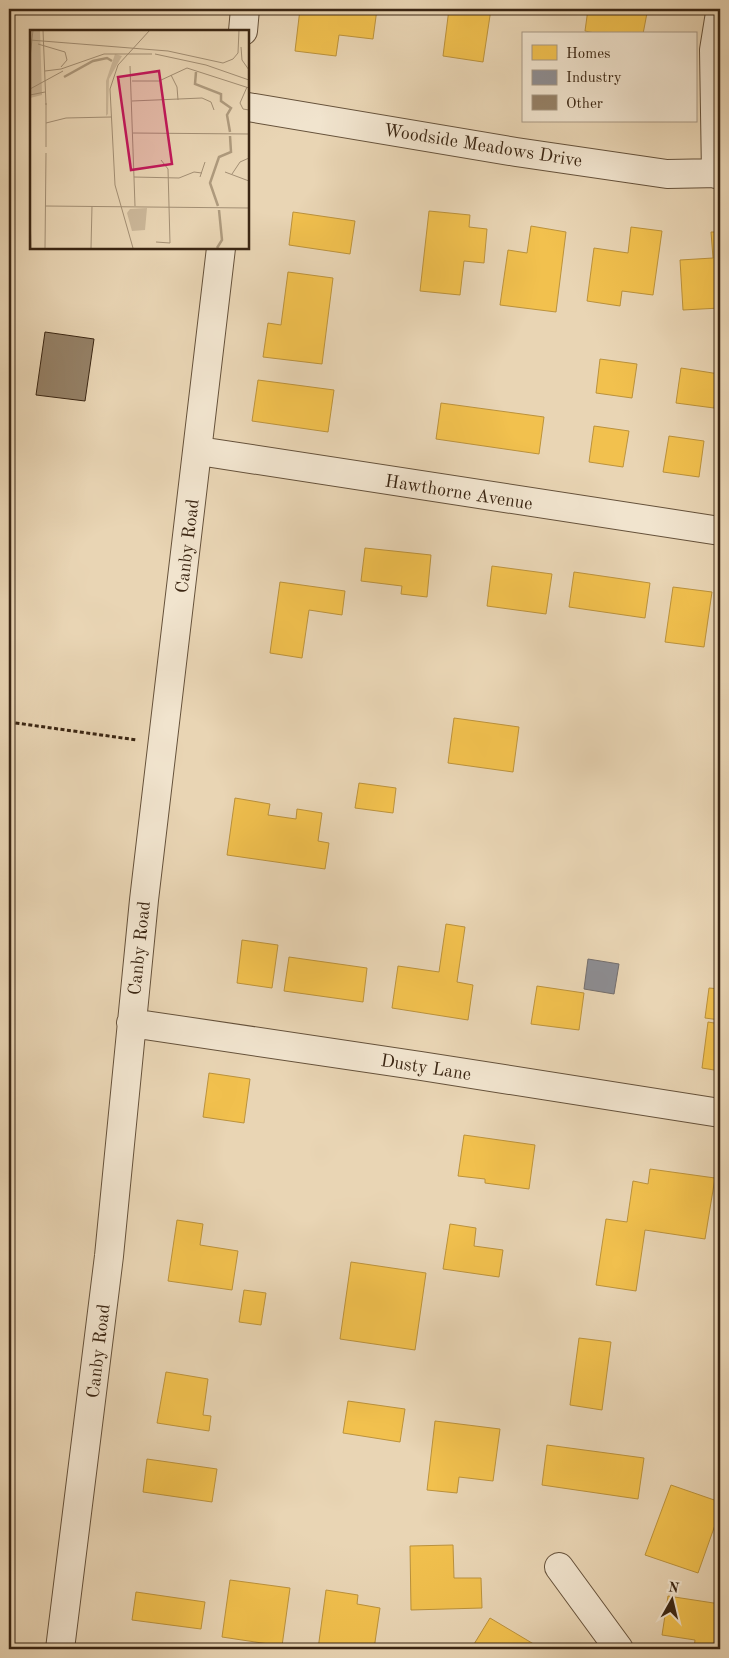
<svg xmlns="http://www.w3.org/2000/svg" width="729" height="1658" font-family="'Old Standard TT',serif">
  <style>
    .homes { fill: #f2c14e; stroke: #bb923c }
    .industry { fill: #8d8d92; stroke: #746e6c }
    .building { fill: #958167; stroke: #3b2613 }
    .lines { fill: none; stroke-linecap: round; stroke-linejoin: round }
    .minor-casing { stroke: #66523b; stroke-width: 30 }
    .path { stroke: #3b2613; stroke-width: 3; stroke-dasharray: 4 2.5; stroke-linecap: butt }
    .minor { stroke: #f1e4ce; stroke-width: 28 }
    .labels { text-anchor: middle; stroke-width: 5; stroke-linejoin: round; paint-order: stroke }
    .street-label { font-size: 18px; fill: #3b2613; stroke: #f1e4ce }
    .inset-river { fill: none; stroke: #ae9a7d; stroke-width: 2.5 }
    .inset-road { fill: none; stroke: #a38f74; stroke-width: 1 }
    .view { fill: #c2185b; fill-opacity: 0.15; stroke: #c2185b; stroke-width: 2.5 }
    .inset-edge { fill: none; stroke: #3b2613; stroke-width: 2.5 }
  </style>
  <rect width="100%" height="100%" fill="#e9d5b4"/>
  <filter id="stains"><feTurbulence type="fractalNoise" baseFrequency=".004" numOctaves="4"/><feColorMatrix values="0 0 0 0 .2 0 0 0 0 .09 0 0 0 0 .02 0 0 0 .5 -.17"/></filter>
  <radialGradient id="worn" r=".72"><stop offset=".6" stop-color="#630" stop-opacity="0"/><stop offset="1" stop-color="#630" stop-opacity=".3"/></radialGradient>
  <!-- homes -->
  <path class="homes" d="M300 9H377L373 39 339 35 336 56 295 51Z
    M449 9H491L483 62 443 56Z
    M588 9H627L647 13 643 34H600L585 31Z
    M429 211 470 215 469 227 487 229 484 263 464 261 460 295 420 291Z
    M293 212 355 221 350 254 289 245Z
    M531 226 566 232 556 312 500 305 508 250 527 253Z
    M631 227 662 231 653 295 622 291 620 306 587 301 594 248 628 253Z
    M711 232H720V308L683 310 680 260 713 258Z
    M288 272 333 278 322 364 263 357 268 323 281 325Z
    M600 359 637 364 632 398 596 393Z
    M681 368 719 374 714 408 676 403Z
    M258 380 334 390 328 432 252 421Z
    M441 403 544 417 539 454 436 439Z
    M594 426 629 431 623 467 589 462Z
    M669 436 704 441 699 477 663 472Z
    M365 548 431 555 427 597 401 594 402 586 361 581Z
    M492 566 552 574 546 614 487 606Z
    M574 572 650 583 645 618 569 607Z
    M280 582 345 591 342 615 309 610 302 658 270 653Z
    M673 587 712 592 704 647 665 642Z
    M454 718 519 727 513 772 448 763Z
    M359 783 396 788 393 813 355 808Z
    M235 798 270 804 268 815 296 819 297 809 322 813 318 841 329 843 325 869 227 855Z
    M446 924 465 927 457 982 473 985 468 1020 392 1008 398 966 439 972Z
    M242 940 278 945 272 988 237 983Z
    M289 957 367 968 363 1002 284 991Z
    M537 986 584 993 579 1030 531 1024Z
    M709 988 720 989V1020L705 1018Z
    M708 1022 720 1024V1071L702 1068Z
    M209 1073 250 1079 244 1123 203 1117Z
    M464 1135 535 1145 529 1189 485 1183V1179L458 1176Z
    M650 1169 715 1178 705 1239 645 1230 636 1291 596 1285 606 1219 627 1222 633 1181 648 1184Z
    M177 1220 203 1224 200 1245 238 1251 232 1290 168 1281Z
    M450 1224 476 1228 474 1246 503 1250 499 1277 443 1269Z
    M351 1262 426 1273 415 1350 340 1339Z
    M244 1290 266 1293 261 1325 239 1322Z
    M579 1338 611 1342 602 1410 570 1405Z
    M166 1372 208 1379 203 1415 211 1416 209 1431 157 1423Z
    M348 1401 405 1409 400 1442 343 1433Z
    M435 1421 500 1429 493 1481 459 1477 457 1493 427 1490Z
    M547 1445 644 1458 638 1499 542 1485Z
    M147 1459 217 1469 212 1502 143 1492Z
    M671 1485 720 1502V1511L698 1573 645 1555Z
    M453 1545 454 1578H481L482 1608 411 1610 410 1546Z
    M230 1580 290 1588 282 1646 222 1637Z
    M326 1590 358 1595 357 1604 380 1608 374 1649H318Z
    M136 1592 205 1602 201 1629 132 1620Z
    M668 1596 720 1604V1649H694L695 1640 662 1635Z
    M490 1618 542 1649H471Z"/>
  <!-- industry -->
  <path class="industry" d="M588 959 619 964 614 994 584 989Z"/>
  <!-- building -->
  <path class="building" d="M45 332 94 339 85 401 36 395Z"/>
  <g class="lines">
    <defs>
      <path id="minor" d="M243 31 245 9
        M248 107 516 152 667 174 720 173
        M716 174 714 50 720 13
        M199 451 720 531
        M131 1023 421 1066 720 1113
        M559 1567 619 1649
        M60 1649 109 1256 144 900 221 248"/>
    </defs>
    <!-- minor casing -->
    <use href="#minor" class="minor-casing"/>
    <!-- path -->
    <path class="path" d="M9 722 137 740"/>
    <!-- minor -->
    <use href="#minor" class="minor"/>
  </g>
  <g class="labels">
    <!-- street labels -->
    <g class="street-label">
      <text transform="translate(483 145) rotate(9)" y="6">Woodside Meadows Drive</text>
      <text transform="translate(459 492) rotate(9)" y="6">Hawthorne Avenue</text>
      <text transform="translate(187 546) rotate(-83)" y="6">Canby Road</text>
      <text transform="translate(139 948) rotate(-84)" y="6">Canby Road</text>
      <text transform="translate(426 1067) rotate(9)" y="6">Dusty Lane</text>
      <text transform="translate(98 1351) rotate(-83)" y="6">Canby Road</text>
    </g>
  </g>
  <!-- overview -->
  <g transform="translate(30 30)">
    <rect width="219" height="219" fill="#e9d5b4"/>
    <path d="M0 0H10L12 65 0 68ZM85 24 92 26 79 49 78 84 76 86V51ZM117 178 115 200 102 201 97 183 100 179Z" fill="#cbb799"/>
    <path class="inset-river" d="M166 42 165 54 191 64V71L201 78 197 85 200 102M34 47 63 31 77 28 82 31M188 176 180 153 189 127 201 122 200 106M187 218 192 210 189 180"/>
    <path class="inset-road" d="M13 0 16 75M173 0H213M0 10 138 21 193 33 203 29 208 23 209 0M8 14 35 22 37 30 31 37M211 17 212 30 219 40M125 24 176 35 219 50M0 28 3 0M100 36 105 176M15 41 31 39 74 24H122M141 45 147 57 148 70M102 51H129L157 38 219 58M217 57 210 73 213 79 219 80M0 59 33 41M0 65 15 62M102 71 172 68 181 72 184 80M16 93 36 88 81 87M103 103 219 104M16 117V73M195 142 219 151M202 144 210 132 219 128M104 147 149 148 164 142 172 143M170 147 175 132M15 176 219 178M0 184 1 218M126 212 140 213 138 139 131 130M15 218 16 123M61 218 62 176M103 218 85 155 80 59 88 35 120 0"/>
    <path class="view" d="M129 41 142 134 101 140 88 47Z"/>
    <rect width="219" height="219" class="inset-edge"/>
  </g>
  <!-- margin -->
  <rect width="729" height="1658" fill="none" stroke="#e9d5b4" stroke-width="30"/>
  <rect x="10" y="10" width="709" height="1638" fill="none" stroke="#3b2613" stroke-width="2.5"/>
  <rect x="15" y="15" width="699" height="1628" fill="none" stroke="#3b2613"/>
  <!-- legend -->
  <rect x="522" y="32" width="175" height="90" fill="#f1e4ce" stroke="#a89883"/>
  <rect x="532" y="45" width="25" height="15" fill="#f2c14e" stroke="#a89883"/>
  <text x="566" y="58" font-size="15" fill="#3b2613">Homes</text>
  <rect x="532" y="70" width="25" height="15" fill="#8d8d92" stroke="#a89883"/>
  <text x="566" y="82" font-size="15" fill="#3b2613">Industry</text>
  <rect x="532" y="95" width="25" height="15" fill="#958167" stroke="#a89883"/>
  <text x="566" y="108" font-size="15" fill="#3b2613">Other</text>
  <!-- north arrow -->
  <g transform="translate(672 1600) rotate(8)" stroke="#f1e4ce" stroke-width="4" paint-order="stroke">
  <path d="M0-4L9 19L0 12L-9 19Z" fill="#3b2613"/>
  <text y="-8" font-size="14" font-weight="bold" text-anchor="middle" fill="#3b2613">N</text>
  </g>
  <rect width="100%" height="100%" filter="url(#stains)"/>
  <rect width="100%" height="100%" fill="url(#worn)"/>
</svg>
